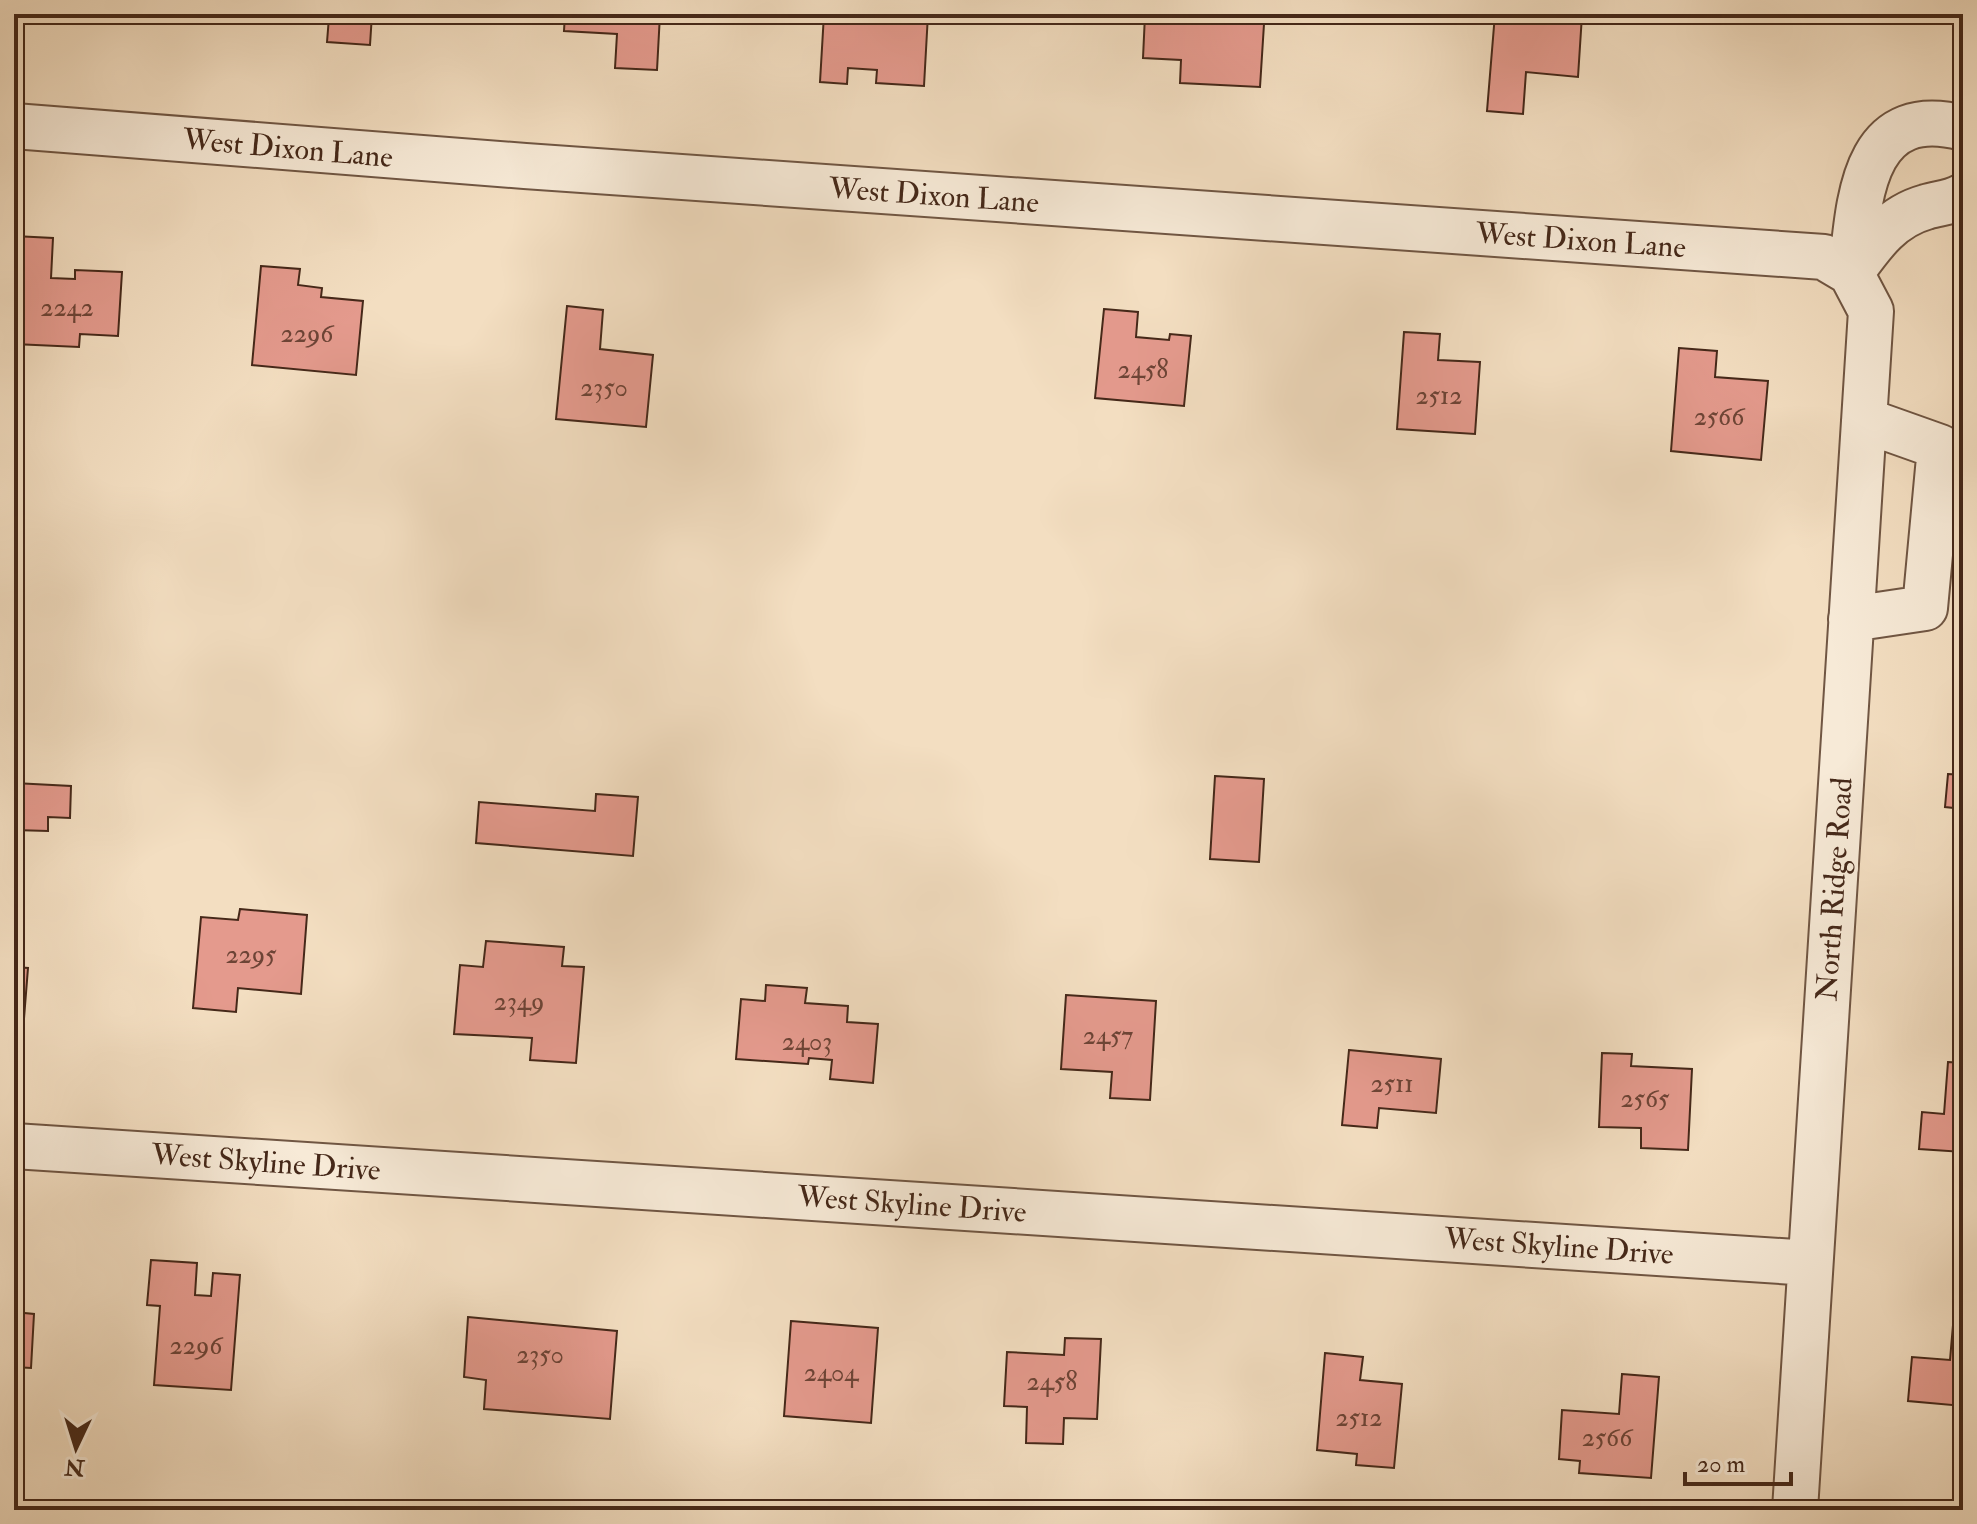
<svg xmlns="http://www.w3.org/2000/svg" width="1977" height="1524" font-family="'IM FELL Double Pica',serif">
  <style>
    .building { fill: #e49a8d; stroke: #452819; stroke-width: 2 }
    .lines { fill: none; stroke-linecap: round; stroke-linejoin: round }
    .minor-casing { stroke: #705643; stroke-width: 48 }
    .minor { stroke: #f7ead7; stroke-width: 44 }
    .labels { text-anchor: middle; stroke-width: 7; stroke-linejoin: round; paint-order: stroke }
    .number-label { font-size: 26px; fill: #6d4436 }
    .street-label { font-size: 30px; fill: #452819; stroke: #f7ead7 }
  </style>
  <rect width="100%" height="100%" fill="#f3dec1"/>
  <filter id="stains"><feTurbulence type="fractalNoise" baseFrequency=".0025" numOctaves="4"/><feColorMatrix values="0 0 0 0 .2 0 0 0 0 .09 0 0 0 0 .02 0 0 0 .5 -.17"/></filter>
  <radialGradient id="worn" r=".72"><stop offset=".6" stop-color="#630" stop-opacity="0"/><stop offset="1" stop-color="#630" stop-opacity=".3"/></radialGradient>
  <!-- building -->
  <path class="building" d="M296 14H372L370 45 327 42 329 17Z
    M565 14H660L657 70 615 68 617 34 564 31Z
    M824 14H928L924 86 876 83 877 70 848 68 847 84 820 82Z
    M1190 14H1223V22L1264 24 1260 87 1180 83 1181 60 1143 58 1145 15 1189 17Z
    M1495 14 1582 15 1578 77 1526 72 1523 114 1487 111Z
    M14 236 53 238 51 278 75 279V270L122 272 118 336 80 334 79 347 14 344Z
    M261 266 300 269 298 285 322 288 321 297 363 301 356 375 252 365Z
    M567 306 603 310 600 349 653 355 646 427 556 419Z
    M1104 309 1138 312 1136 337 1169 340 1170 334 1191 336 1184 406 1095 398Z
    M1404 332 1440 334 1438 360 1480 362 1475 434 1397 429Z
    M1679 348 1717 351 1715 377 1768 381 1761 460 1671 451Z
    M1960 536 1963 537V574H1957Z
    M1948 774 1963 775V809L1945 807Z
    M1215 776 1264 779 1259 862 1210 859Z
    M14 783 71 786 70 818 48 817V831L14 830Z
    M596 794 638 797 633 856 476 843 479 802 595 811Z
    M240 909 307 915 301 994 238 988 236 1012 193 1008 201 917 238 920Z
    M486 941 564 947 562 966 584 967 576 1063 530 1060 532 1038 454 1034 460 965 483 967Z
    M14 967 28 968 23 1031 14 1030Z
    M766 985 807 988 805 1003 848 1006 847 1022 878 1024 873 1083 830 1079 832 1060 809 1058 808 1064 736 1059 741 999 765 1001Z
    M1066 995 1156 1001 1150 1100 1110 1098 1112 1072 1061 1069Z
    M1349 1050 1441 1059 1436 1113 1379 1108 1377 1128 1342 1125Z
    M1602 1053 1632 1054 1631 1066 1692 1069 1688 1150 1641 1148V1128L1599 1127Z
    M1948 1062 1963 1063V1152L1919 1149 1922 1112 1944 1114Z
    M151 1260 197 1263 195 1295 211 1296 213 1273 240 1275 231 1390 154 1385 160 1306 147 1305Z
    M1955 1302H1963V1406L1908 1401 1912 1357 1950 1360Z
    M14 1312 34 1314 31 1368 14 1367Z
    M468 1317 617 1331 610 1419 484 1409 486 1380 464 1377Z
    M791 1321 878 1328 871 1423 784 1416Z
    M1065 1338 1101 1339 1097 1419 1064 1418 1063 1444 1026 1443 1027 1407 1004 1406 1007 1352 1064 1355Z
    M1325 1353 1363 1357 1360 1380 1402 1384 1394 1468 1356 1465 1357 1454 1317 1450Z
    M1622 1374 1659 1377 1651 1478 1579 1473 1580 1461 1559 1459 1562 1410 1619 1414Z"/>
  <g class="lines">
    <defs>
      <path id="minor" d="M14 126 525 166 1824 257 1851 273
        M1851 273C1859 202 1861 101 1963 128
        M1851 273C1872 244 1890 217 1926 207 1939 203 1951 203 1963 196
        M1851 619 1925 608 1940 447 1864 420
        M14 1146 1810 1263
        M1795 1510 1871 311 1851 273"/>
    </defs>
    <!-- minor casing -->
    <use href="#minor" class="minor-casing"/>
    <!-- minor -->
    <use href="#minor" class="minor"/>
  </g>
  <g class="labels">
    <!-- number labels -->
    <g class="number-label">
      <text x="67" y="316">2242</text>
      <text x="307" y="342">2296</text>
      <text x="1143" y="378">2458</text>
      <text x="604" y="396">2350</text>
      <text x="1439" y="404">2512</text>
      <text x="1719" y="425">2566</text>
      <text x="251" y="963">2295</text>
      <text x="519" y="1010">2349</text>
      <text x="1108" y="1044">2457</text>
      <text x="807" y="1050">2403</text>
      <text x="1392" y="1092">2511</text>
      <text x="1645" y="1107">2565</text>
      <text x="196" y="1354">2296</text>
      <text x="540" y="1363">2350</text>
      <text x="831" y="1381">2404</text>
      <text x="1052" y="1390">2458</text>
      <text x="1359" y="1426">2512</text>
      <text x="1607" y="1446">2566</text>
    </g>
    <!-- street labels -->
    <g class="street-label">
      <text transform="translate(288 148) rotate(5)" y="10">West Dixon Lane</text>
      <text transform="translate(934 195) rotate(4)" y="10">West Dixon Lane</text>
      <text transform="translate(1581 240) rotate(4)" y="10">West Dixon Lane</text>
      <text transform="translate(1834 889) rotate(-86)" y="10">North Ridge Road</text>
      <text transform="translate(266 1162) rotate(4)" y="10">West Skyline Drive</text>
      <text transform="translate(912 1204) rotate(4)" y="10">West Skyline Drive</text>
      <text transform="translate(1559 1246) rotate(4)" y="10">West Skyline Drive</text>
    </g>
  </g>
  <!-- margin -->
  <rect width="1977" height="1524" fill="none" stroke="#f3dec1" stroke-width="48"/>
  <rect x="16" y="16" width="1945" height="1492" fill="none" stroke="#452819" stroke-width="4"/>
  <rect x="24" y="24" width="1929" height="1476" fill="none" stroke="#452819" stroke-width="2"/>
  <!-- north arrow -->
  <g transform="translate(76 1448) rotate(184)" stroke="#f7ead7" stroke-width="6" paint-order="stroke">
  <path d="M0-6L14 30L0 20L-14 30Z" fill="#452819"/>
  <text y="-12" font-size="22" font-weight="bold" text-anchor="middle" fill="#452819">N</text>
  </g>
  <!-- scale -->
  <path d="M1685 1472v12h106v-12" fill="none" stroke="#452819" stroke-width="4"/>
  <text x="1697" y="1472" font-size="24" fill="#452819" stroke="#f7ead7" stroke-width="6" paint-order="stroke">20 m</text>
  <rect width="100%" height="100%" filter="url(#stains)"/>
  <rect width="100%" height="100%" fill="url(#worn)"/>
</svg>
